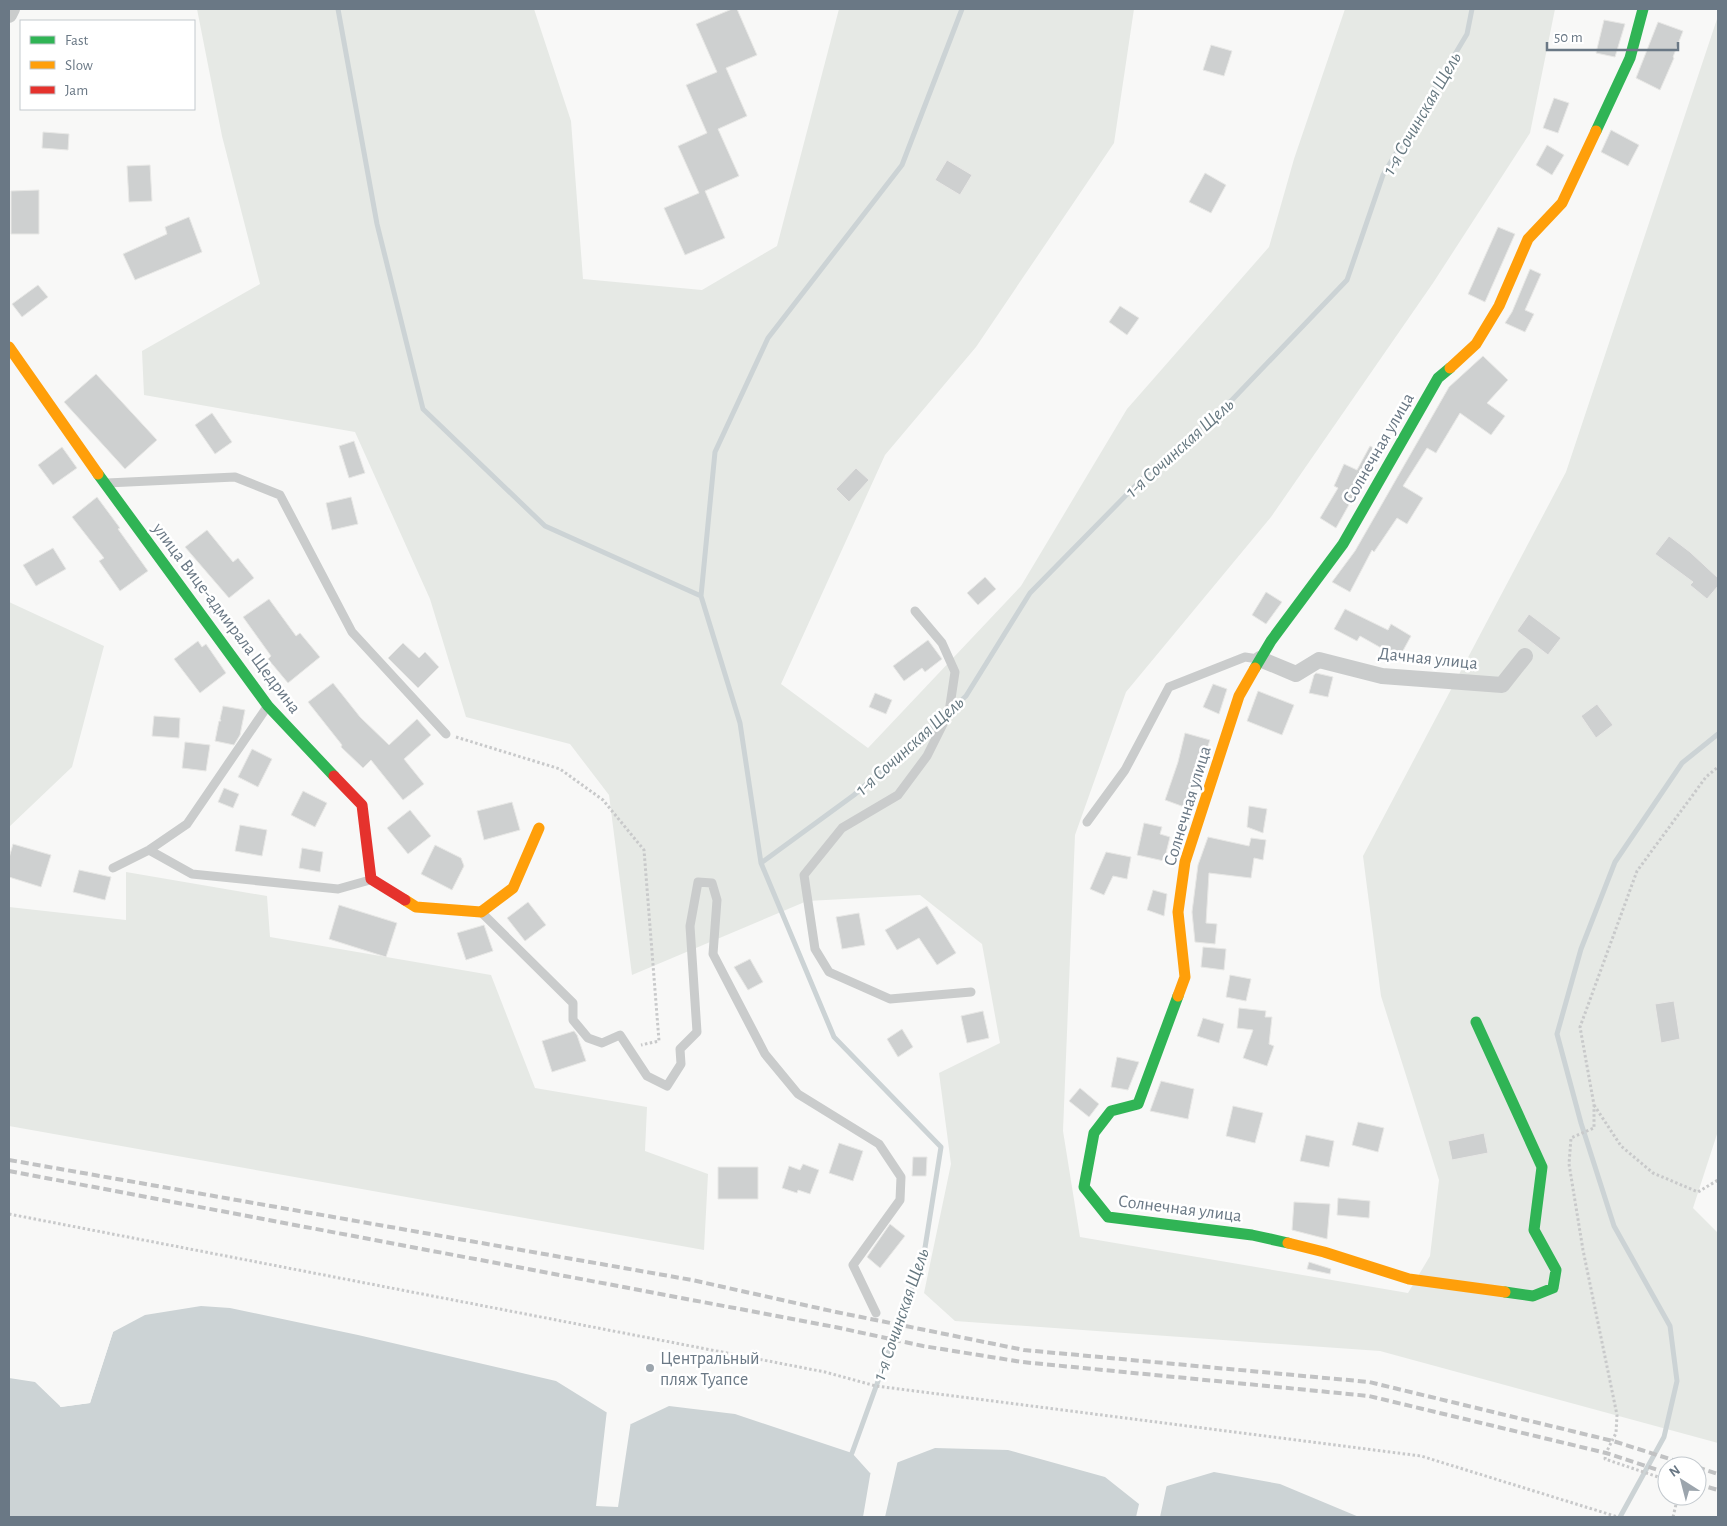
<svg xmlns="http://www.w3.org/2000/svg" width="1727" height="1526" font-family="'Alegreya Sans',sans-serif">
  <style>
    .green { fill: #e6e9e5 }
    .water { fill: #ccd3d5 }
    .pier { fill: #f8f8f7 }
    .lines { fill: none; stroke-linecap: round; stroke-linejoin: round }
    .stream { stroke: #ccd3d5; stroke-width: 5 }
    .building { fill: #ced0d0; stroke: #e8e8e6 }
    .path { stroke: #c8c9ca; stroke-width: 3; stroke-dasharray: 2.5 2.5; stroke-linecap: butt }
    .lane { stroke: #cacccc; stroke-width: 9 }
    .street { stroke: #cacccc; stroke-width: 16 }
    .fast { stroke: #30b455; stroke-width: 11 }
    .slow { stroke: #ff9f0a; stroke-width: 11 }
    .jam { stroke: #e5322d; stroke-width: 11 }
    .rail { stroke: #c1c2c3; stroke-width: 4; stroke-dasharray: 8 4; stroke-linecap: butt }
    .poi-dot { fill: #9ca5ad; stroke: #fff; stroke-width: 2 }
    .labels { text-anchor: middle; stroke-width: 5; stroke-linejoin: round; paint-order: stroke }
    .street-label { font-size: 18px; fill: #6a7885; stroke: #fff }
    .poi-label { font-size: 18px; fill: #6a7885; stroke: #fff; text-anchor: start }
    .water-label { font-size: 19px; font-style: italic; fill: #667880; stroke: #fff }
  </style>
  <rect width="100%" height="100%" fill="#f8f8f7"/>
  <!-- green -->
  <path class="green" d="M197 9H534L571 121 583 279 702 290 777 246 839 9H1134L1114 143 976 347 885 455 781 684 868 748 1021 586 1127 409 1269 247 1294 159 1345 9H1555L1530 133 1433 283 1271 517 1126 692 1075 835 1063 1131 1080 1237 1408 1293 1430 1256 1439 1180 1381 996 1363 856 1566 472 1718 16V1131L1693 1208 1718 1233V1443L1380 1351 955 1321 924 1293 951 1164 939 1073 1000 1043 982 944 920 895 807 901 632 975 609 795 570 744 466 717 430 599 355 432 144 395 142 351 260 284 222 136Z
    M9 602 104 646 72 767 9 827Z
    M126 872 267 896 270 937 491 975 535 1088 647 1107 645 1151 708 1174 704 1250 9 1126V907L126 920Z"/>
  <!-- water -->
  <path class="water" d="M201 1306 230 1308 358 1335 556 1381 606 1412 631 1424 669 1406 735 1414 852 1453 870 1473 935 1448 1008 1450 1105 1477 1139 1504 1167 1486 1214 1472 1280 1484 1359 1517H9V1378L35 1382 61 1407 90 1403 113 1332 145 1315Z"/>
  <!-- pier -->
  <path class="pier" d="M114 1329 90 1403 60 1407 61 1404 88 1400 111 1331Z
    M607 1410 631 1421 618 1507 596 1506Z
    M898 1460 885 1517H863L871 1470Z
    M1167 1484 1160 1517H1136L1140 1500Z"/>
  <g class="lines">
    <!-- stream -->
    <path class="stream" d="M338 9 377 224 423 409 545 526 701 596 740 723 761 863
      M701 596 715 452 768 338 902 165 962 9
      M950 711 966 696 1030 593 1146 475 1231 401 1347 280 1383 175 1467 34 1472 9
      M852 1453 924 1254 941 1147 834 1037 761 863 854 795 944 717
      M1620 1517 1664 1437 1677 1381 1670 1326 1614 1226 1581 1123 1557 1034 1581 949 1615 862 1682 763 1718 734"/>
  </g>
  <!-- building -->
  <path class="building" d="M732 9H737L757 55 726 68 747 116 718 129 739 176 705 191 725 238 685 255 664 208 699 193 678 146 707 133 686 85 717 72 696 24Z
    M1604 20 1625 24 1615 57 1596 53Z
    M1658 22 1683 31 1673 57 1674 58 1660 90 1636 78Z
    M1211 45 1232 51 1224 76 1203 70Z
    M1554 98 1569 103 1558 133 1543 128Z
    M1611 130 1639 145 1628 166 1601 152Z
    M43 132 69 134 68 150 42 148Z
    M1547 145 1564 155 1552 175 1536 165Z
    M947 160 972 175 960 195 935 180Z
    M150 165 152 201 129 202 127 166Z
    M1205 173 1226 185 1211 213 1189 202Z
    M39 190V234H11V191Z
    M189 217 202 252 135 280 123 254 167 234 165 227Z
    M1498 227 1515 234 1485 302 1468 294Z
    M1530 269 1541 274 1525 310 1534 314 1525 332 1505 323 1512 312Z
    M38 285 48 297 22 317 12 304Z
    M1120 306 1139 318 1127 335 1109 322Z
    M1483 356 1508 380 1487 403 1505 416 1491 435 1460 413 1436 453 1427 448 1403 486 1423 498 1407 524 1397 518 1374 552 1372 550 1350 592 1332 582 1355 551 1449 387Z
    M96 374 157 440 125 469 64 402Z
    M212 413 232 442 215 454 195 425Z
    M354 441 365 473 349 478 339 446Z
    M1370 446 1379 451 1336 528 1320 518 1338 488 1334 486 1344 464 1357 470Z
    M62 447 77 468 53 485 38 465Z
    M856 468 869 480 849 502 836 489Z
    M97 497 120 528 118 529 148 571 120 591 99 561 104 558 72 517Z
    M351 497 358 524 332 530 326 503Z
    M207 530 233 562 238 558 254 578 229 598 185 547Z
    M1669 536 1690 552 1718 578V586L1707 599 1690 585 1693 582 1655 554Z
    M53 548 66 569 36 586 23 565Z
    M985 577 996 589 978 605 967 593Z
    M1266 592 1282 602 1266 624 1252 615Z
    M269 599 296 636 300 633 320 657 288 683 268 659 271 656 243 617Z
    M1345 609 1388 630 1391 624 1411 636 1399 658 1360 636 1357 641 1334 629Z
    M1529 614 1561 638 1548 655 1517 631Z
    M928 640 942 659 925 672 922 668 904 681 893 666Z
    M198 641 202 647 206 644 226 673 200 693 174 659Z
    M403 643 419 658 425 652 439 667 418 688 388 658Z
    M1316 673 1333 677 1328 697 1309 693 1314 675Z
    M333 683 360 717 389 745 417 719 431 735 404 759 424 784 403 800 371 760 363 768 341 747 342 745 308 702Z
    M1213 684 1227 689 1219 714 1203 707Z
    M1258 691 1294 705 1282 735 1247 721Z
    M875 693 892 700 886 714 869 707Z
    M1597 704 1613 725 1596 738 1581 716Z
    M223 706 245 710 240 735 234 745 215 741 219 721H221L220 719Z
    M154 716 180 718 179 738 152 736Z
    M1185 733 1210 740 1187 808 1165 800 1178 762Z
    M185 742 210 745 206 771 182 768Z
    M252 749 272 759 258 787 238 777Z
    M224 788 239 794 233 808 218 802Z
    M303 791 327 803 315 827 291 815Z
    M512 802 520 830 484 840 477 811Z
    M1249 806 1267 809 1263 833 1247 827Z
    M410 810 431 836 408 854 387 828Z
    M1144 823 1162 827 1160 834 1170 837 1164 861 1137 855Z
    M240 825 267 830 262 856 235 851Z
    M1208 837 1249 846 1251 838 1266 840 1263 860 1254 858 1251 878 1209 873 1206 923 1217 924 1215 944 1195 942 1192 912 1198 865Z
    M13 844 51 855 41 887 9 877V858Z
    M435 845 461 858 464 866 452 890 421 874Z
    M302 848 323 852 320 872 299 868Z
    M1106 852 1131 857 1127 879 1113 876 1104 895 1090 889Z
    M79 870 111 877 105 900 73 892Z
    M1153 890 1167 894 1164 916 1147 910Z
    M528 902 546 925 525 941 507 918Z
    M339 905 397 923 386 957 329 939Z
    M927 906 956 953 937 965 919 938 897 950 885 930Z
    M859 913 865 945 842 949 836 917Z
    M484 925 493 951 466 960 457 933Z
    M1203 947 1226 949 1224 970 1201 967Z
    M750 959 763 982 748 990 734 967Z
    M1230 975 1251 979 1246 1001 1226 997Z
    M1674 1001 1680 1039 1661 1043 1655 1004Z
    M1239 1008 1266 1011 1265 1017H1272L1269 1044 1274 1046 1267 1066 1243 1058 1253 1030 1237 1028Z
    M983 1011 989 1038 967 1043 961 1016Z
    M1203 1018 1224 1024 1219 1043 1197 1036Z
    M902 1029 913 1047 898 1057 887 1039Z
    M574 1031 577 1035 586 1061 552 1072 542 1041Z
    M1117 1057 1139 1062 1128 1090 1111 1087Z
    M1161 1081 1194 1089 1188 1119 1150 1111Z
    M1080 1088 1099 1104 1089 1117 1069 1101Z
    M1233 1106 1263 1113 1255 1143 1226 1136Z
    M1358 1122 1384 1128 1378 1152 1352 1145Z
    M1484 1133 1488 1153 1452 1160 1448 1141Z
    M1306 1135 1334 1141 1329 1167 1300 1161Z
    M839 1143 863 1151 853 1181 829 1173Z
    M913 1157H927L926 1176H912Z
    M803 1164 819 1170 810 1194 798 1190 797 1193 782 1188 789 1166 800 1170Z
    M718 1167H758V1199H718Z
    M1338 1198 1370 1201 1369 1218 1337 1215Z
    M1294 1202 1330 1204 1327 1239 1292 1230Z
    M890 1224 905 1236 880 1268 867 1257Z
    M1309 1262 1331 1269 1330 1274 1307 1269Z"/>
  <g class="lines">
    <!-- path -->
    <path class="path" d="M456 737 560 769 603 800 644 850 659 1041 641 1045
      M1594 1105 1621 1146 1653 1173 1698 1192 1718 1180
      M9 1214 825 1372 876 1386 1421 1456 1618 1517
      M1667 1480 1605 1459 1606 1453 1616 1433 1617 1415 1583 1250 1569 1164 1571 1138 1594 1128V1105L1580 1027 1637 871 1706 777 1718 767
      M1673 1517 1678 1496"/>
    <!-- lane -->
    <path class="lane" d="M107 483 235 477 280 495 352 632 446 734
      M915 611 942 643 955 672 949 712 927 756 898 795 842 828 804 875 815 949 829 972 890 999 971 992
      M1087 822 1125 770 1169 687 1245 657 1258 659
      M149 850 192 874 338 889 370 880
      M113 868 149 850 187 824 267 707
      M482 913 573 1003V1020L588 1038 602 1043 620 1035 647 1076 667 1086 681 1064 680 1049 697 1032 690 926 698 882 712 883 717 900 713 954 765 1054 798 1094 879 1144 901 1177 900 1200 853 1265 876 1313"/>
    <!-- street -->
    <path class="street" d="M9 15 12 9
      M1260 659 1296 674 1319 660 1382 676 1502 685 1525 656"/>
    <!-- fast -->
    <path class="fast" d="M1596 131 1630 58 1643 9
      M98 474 268 706 334 776
      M1255 668 1271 641 1343 544 1438 378 1450 368
      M1178 996 1138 1104 1111 1111 1094 1133 1084 1187 1108 1217 1252 1235 1288 1243
      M1476 1022 1542 1167 1534 1230 1556 1270 1553 1288 1533 1296 1505 1292"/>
    <!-- slow -->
    <path class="slow" d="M9 347 98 474
      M1450 368 1476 344 1499 306 1528 239 1562 203 1596 131
      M405 900 416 907 481 912 513 888 539 828
      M1178 996 1185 977 1178 912 1185 862 1239 696 1255 668
      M1288 1243 1324 1252 1409 1279 1505 1292"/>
    <!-- jam -->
    <path class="jam" d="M334 776 362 805 371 879 405 900"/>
    <!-- rail -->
    <path class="rail" d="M9 1160 692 1280 836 1312 1024 1350 1369 1382 1613 1441 1692 1466
      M9 1171 835 1327 923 1346 1022 1362 1369 1396 1606 1453 1667 1473
      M1697 1467 1718 1474
      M1697 1484 1718 1490"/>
  </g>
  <!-- markers -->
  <circle class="poi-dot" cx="650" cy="1368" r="5"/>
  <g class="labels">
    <!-- street labels -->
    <g class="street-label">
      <text transform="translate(1378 448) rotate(-60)" y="6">Солнечная улица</text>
      <text transform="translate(227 618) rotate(53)" y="6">улица Вице-адмирала Щедрина</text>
      <text transform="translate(1428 658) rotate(6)" y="6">Дачная улица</text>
      <text transform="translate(1187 806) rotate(-73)" y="6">Солнечная улица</text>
      <text transform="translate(1180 1208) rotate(7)" y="6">Солнечная улица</text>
    </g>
    <!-- poi labels -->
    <g class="poi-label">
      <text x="660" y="1364">Центральный<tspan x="660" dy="21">пляж Туапсе</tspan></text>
    </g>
    <!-- water labels -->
    <g class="water-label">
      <text transform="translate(1421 113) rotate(-60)" y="7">1-я Сочинская Щель</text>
      <text transform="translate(1179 447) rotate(-42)" y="7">1-я Сочинская Щель</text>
      <text transform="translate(909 745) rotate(-42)" y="7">1-я Сочинская Щель</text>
      <text transform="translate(900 1314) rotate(-71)" y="7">1-я Сочинская Щель</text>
    </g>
  </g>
  <!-- border -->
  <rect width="1727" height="1526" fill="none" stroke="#6a7885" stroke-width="20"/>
  <!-- legend -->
  <rect x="20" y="20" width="175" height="90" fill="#ffffff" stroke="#c3c9ce"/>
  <rect x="30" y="36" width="25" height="8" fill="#30b455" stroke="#c3c9ce"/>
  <text x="65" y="45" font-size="15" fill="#6a7885">Fast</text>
  <rect x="30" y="61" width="25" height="8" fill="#ff9f0a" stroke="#c3c9ce"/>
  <text x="65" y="70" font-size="15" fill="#6a7885">Slow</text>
  <rect x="30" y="86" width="25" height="8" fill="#e5322d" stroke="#c3c9ce"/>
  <text x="65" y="95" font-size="15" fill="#6a7885">Jam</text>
  <!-- north arrow -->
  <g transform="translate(1682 1481) rotate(324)"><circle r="24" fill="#ffffff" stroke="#c3c9ce"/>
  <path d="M0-4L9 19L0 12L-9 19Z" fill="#9ca5ad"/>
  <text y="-8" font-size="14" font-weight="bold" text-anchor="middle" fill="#6a7885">N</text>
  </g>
  <!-- scale -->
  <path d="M1547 42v8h131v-8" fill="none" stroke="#6a7885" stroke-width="2.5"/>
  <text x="1554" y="42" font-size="15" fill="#6a7885" stroke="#ffffff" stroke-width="4" paint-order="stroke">50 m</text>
</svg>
